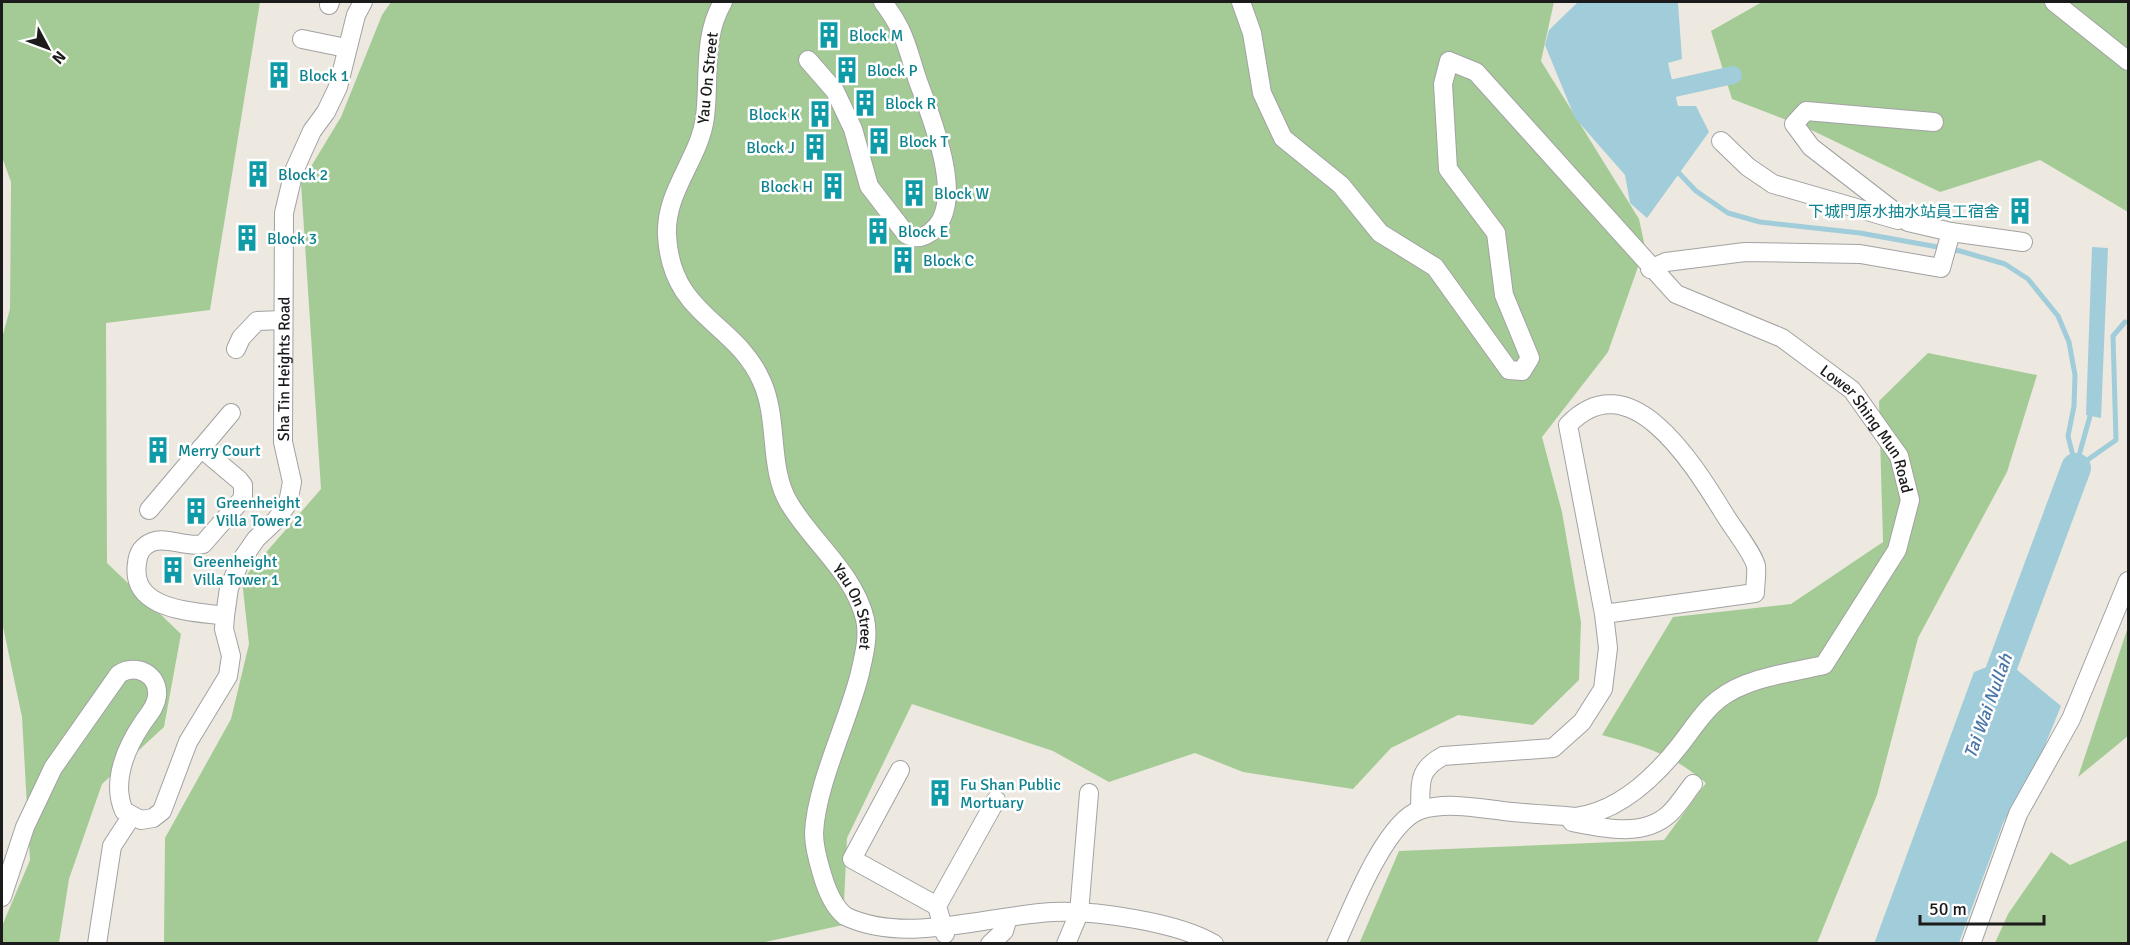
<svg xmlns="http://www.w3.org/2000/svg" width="2130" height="945" font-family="Signika,'Noto Sans TC',sans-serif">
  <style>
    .forest { fill: #a4cb96 }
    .water { fill: #a1ccda }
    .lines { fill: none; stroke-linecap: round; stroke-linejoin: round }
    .stream { stroke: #a1ccda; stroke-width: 5 }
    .canal { stroke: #a1ccda; stroke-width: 18 }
    .river { stroke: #a1ccda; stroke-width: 30 }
    .minor-casing { stroke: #a2a2a2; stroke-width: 20 }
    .minor { stroke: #fff; stroke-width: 18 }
    .labels { text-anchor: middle; stroke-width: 5; stroke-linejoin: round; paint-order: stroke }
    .culture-label { font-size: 16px; fill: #0d838f; stroke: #fff; text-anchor: start }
    .street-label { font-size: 16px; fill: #1b1b1b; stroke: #fff }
    .water-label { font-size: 18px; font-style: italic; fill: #4a76a8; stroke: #fff }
  </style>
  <rect width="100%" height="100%" fill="#ede9e0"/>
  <!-- forest -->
  <path class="forest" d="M2 2H260L210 310 106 323 107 563 181 634 164 727 102 784 69 879 59 943H2V926L30 860 22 717 2 622V338L10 309 11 182 2 157Z
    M391 2H1554L1541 61 1639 219 1645 247 1608 352 1542 437 1562 512 1581 622 1579 680 1533 725 1458 715 1391 748 1353 789 1243 772 1195 753 1109 782 1053 751 912 704 847 838 843 925 756 944H164L165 838 231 719 249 644 242 580 321 489 301 183 341 117 382 15Z
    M1762 2H2128V212L2040 160 1940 192 1805 127 1732 99 1711 31Z
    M1928 353 2037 375 2007 472 1918 638 1877 795 1817 943 1359 944 1399 851 1664 840 1706 783C1670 753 1646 747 1602 735L1673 617 1791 604 1883 542 1879 401Z
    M2128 627V736L2078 777Z
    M2128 840V943H1995L2008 914 2051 852 2070 865Z"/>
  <!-- water -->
  <path class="water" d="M1578 2 1678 3 1682 59 1668 63 1678 106H1696L1709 132 1647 218 1630 203 1625 175 1575 118 1545 45 1549 30Z
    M2092 247 2108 248 2101 418 2086 415Z
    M2005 660 2061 706 2043 750 2003 823 1959 943 1874 944 1974 672Z"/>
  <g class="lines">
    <!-- stream -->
    <path class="stream" d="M1675 169 1696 191 1728 213 1760 222 1860 233 1960 251 2005 264 2028 279 2058 316 2069 342 2075 375 2074 406 2068 436 2076 468
      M2076 466 2092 409
      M2076 468 2116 440 2113 336 2125 322"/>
    <!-- canal -->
    <path class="canal" d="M1652 93 1733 75"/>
    <!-- river -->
    <path class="river" d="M1990 699 2076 468"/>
    <defs>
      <g id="minor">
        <path id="s1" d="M723 2C702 37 710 78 705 117 700 158 665 191 667 235 671 317 736 321 762 382 779 420 768 468 789 503 812 542 854 573 865 619 869 637 864 655 860 673 848 722 816 785 814 833 814 847 818 861 822 874 826 888 833 906 845 916 905 945 985 916 1052 912 1093 910 1178 922 1214 944"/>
        <path id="s2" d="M1241 2 1252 33 1262 93 1283 138 1341 185 1380 233 1435 267 1509 370 1522 371 1530 358 1504 295 1496 233 1448 169 1443 84 1449 61 1476 72 1676 294 1782 338 1852 390 1899 456 1910 500 1897 550 1824 665C1790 673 1747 677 1719 699 1703 711 1692 730 1680 745 1654 778 1619 811 1576 817 1554 815 1533 814 1512 812 1483 809 1449 801 1420 810 1385 822 1351 911 1336 944"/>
        <path d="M2054 2 2128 61"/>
        <path d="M329 5 330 2"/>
        <path d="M302 39 346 48"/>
        <path d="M808 60 835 91 853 129 869 186 906 234C917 240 925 238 934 229 966 199 930 115 918 81 912 64 908 45 900 29 895 19 889 10 883 2"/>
        <path d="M1934 122 1806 111 1794 124 1811 147 1908 222 1951 232 2023 242"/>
        <path d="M1721 141 1748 167 1773 184 1898 220"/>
        <path d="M1650 269 1666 262 1745 252 1860 254 1941 268 1951 232"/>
        <path d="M236 349 241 338 257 321 282 320"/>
        <path d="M201 448 239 480 243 485V498L203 544C186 548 167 536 152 542 142 546 138 553 137 563 130 611 192 611 225 616"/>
        <path d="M149 510 231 413"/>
        <path d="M900 770 852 859 937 906"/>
        <path d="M1420 810C1421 783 1417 770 1443 756L1553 748 1582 722 1603 689 1608 648 1604 614 1568 425C1631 359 1695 467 1725 515 1732 527 1753 553 1756 566 1757 574 1755 585 1755 593L1604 614"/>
        <path d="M1572 822C1602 828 1643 838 1669 814 1678 806 1685 794 1693 784"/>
        <path id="s3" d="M2 897 25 827 53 768 119 674C136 663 159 674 157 696 156 707 148 715 142 724 126 748 111 782 124 811L141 820 153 818 162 811 188 742 228 676 231 656 224 629 225 616 229 588 240 562 256 539 276 520 288 503 292 482 283 442 284 213 294 171 312 131 326 112 338 87 356 15 363 2"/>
        <path d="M945 934 937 906 996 800"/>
        <path d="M97 944 112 846 131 817"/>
        <path d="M990 944 1004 931 1007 921"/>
        <path d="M1066 944 1079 913 1089 793"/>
        <path d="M1971 944 2018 814 2071 719 2128 581"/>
      </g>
    </defs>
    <!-- minor casing -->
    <use href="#minor" class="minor-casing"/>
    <!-- minor -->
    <use href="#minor" class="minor"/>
  </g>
  <!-- icons -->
  <defs>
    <symbol id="building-bare" viewBox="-9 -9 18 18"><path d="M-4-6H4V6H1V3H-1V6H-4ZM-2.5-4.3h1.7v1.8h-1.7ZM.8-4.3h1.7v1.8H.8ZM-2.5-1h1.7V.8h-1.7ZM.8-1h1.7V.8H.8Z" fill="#0f9aa8" stroke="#fff" stroke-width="2.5" paint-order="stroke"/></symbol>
  </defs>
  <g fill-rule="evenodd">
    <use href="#building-bare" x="810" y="16" width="38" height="38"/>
    <use href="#building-bare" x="828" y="51" width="38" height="38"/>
    <use href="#building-bare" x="260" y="56" width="38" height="38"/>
    <use href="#building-bare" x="846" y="84" width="38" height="38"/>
    <use href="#building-bare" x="801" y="95" width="38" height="38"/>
    <use href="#building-bare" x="860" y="122" width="38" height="38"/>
    <use href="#building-bare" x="796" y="128" width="38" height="38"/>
    <use href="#building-bare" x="239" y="155" width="38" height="38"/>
    <use href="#building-bare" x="814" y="167" width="38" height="38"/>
    <use href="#building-bare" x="895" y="174" width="38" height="38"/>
    <use href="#building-bare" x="2001" y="192" width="38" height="38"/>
    <use href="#building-bare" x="859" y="212" width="38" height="38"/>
    <use href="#building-bare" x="228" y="219" width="38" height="38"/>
    <use href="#building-bare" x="884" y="241" width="38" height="38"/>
    <use href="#building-bare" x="139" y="431" width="38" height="38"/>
    <use href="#building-bare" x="177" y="492" width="38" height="38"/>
    <use href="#building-bare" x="154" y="551" width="38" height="38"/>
    <use href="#building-bare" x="921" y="774" width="38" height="38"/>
  </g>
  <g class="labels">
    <!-- culture labels -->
    <g class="culture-label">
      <text x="849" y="41">Block M</text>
      <text x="867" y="76">Block P</text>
      <text x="299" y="81">Block 1</text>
      <text x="885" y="109">Block R</text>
      <text x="800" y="120" text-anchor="end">Block K</text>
      <text x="899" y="147">Block T</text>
      <text x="795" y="153" text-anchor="end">Block J</text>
      <text x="278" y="180">Block 2</text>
      <text x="813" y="192" text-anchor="end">Block H</text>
      <text x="934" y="199">Block W</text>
      <text x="2000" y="217" text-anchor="end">下城門原水抽水站員工宿舍</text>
      <text x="898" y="237">Block E</text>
      <text x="267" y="244">Block 3</text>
      <text x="923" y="266">Block C</text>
      <text x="178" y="456">Merry Court</text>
      <text x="216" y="508">Greenheight<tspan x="216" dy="18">Villa Tower 2</tspan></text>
      <text x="193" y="567">Greenheight<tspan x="193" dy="18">Villa Tower 1</tspan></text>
      <text x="960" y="790">Fu Shan Public<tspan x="960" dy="18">Mortuary</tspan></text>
    </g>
    <!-- street labels -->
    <g class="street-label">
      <text transform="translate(707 78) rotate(-84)" y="6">Yau On Street</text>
      <text dy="6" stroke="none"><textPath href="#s3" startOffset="957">Sha Tin Heights Road</textPath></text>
      <text dy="6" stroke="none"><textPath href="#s2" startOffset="1390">Lower Shing Mun Road</textPath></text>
      <text dy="6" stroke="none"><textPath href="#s1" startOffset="672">Yau On Street</textPath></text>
    </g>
    <!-- water labels -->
    <g class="water-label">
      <text transform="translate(1988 706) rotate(-70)" y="6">Tai Wai Nullah</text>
    </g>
  </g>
  <!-- border -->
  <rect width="2130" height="945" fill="none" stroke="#1b1b1b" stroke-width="6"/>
  <!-- north arrow -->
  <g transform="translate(48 48) rotate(131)" stroke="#ffffff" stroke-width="4.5" paint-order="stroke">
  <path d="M0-4.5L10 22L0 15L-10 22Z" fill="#1b1b1b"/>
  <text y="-9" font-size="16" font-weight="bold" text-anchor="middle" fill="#1b1b1b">N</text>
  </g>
  <!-- scale -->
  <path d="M1920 915v9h124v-9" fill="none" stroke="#1b1b1b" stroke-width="3"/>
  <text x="1929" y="915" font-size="18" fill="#1b1b1b" stroke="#ffffff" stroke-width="4.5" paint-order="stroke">50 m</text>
</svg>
